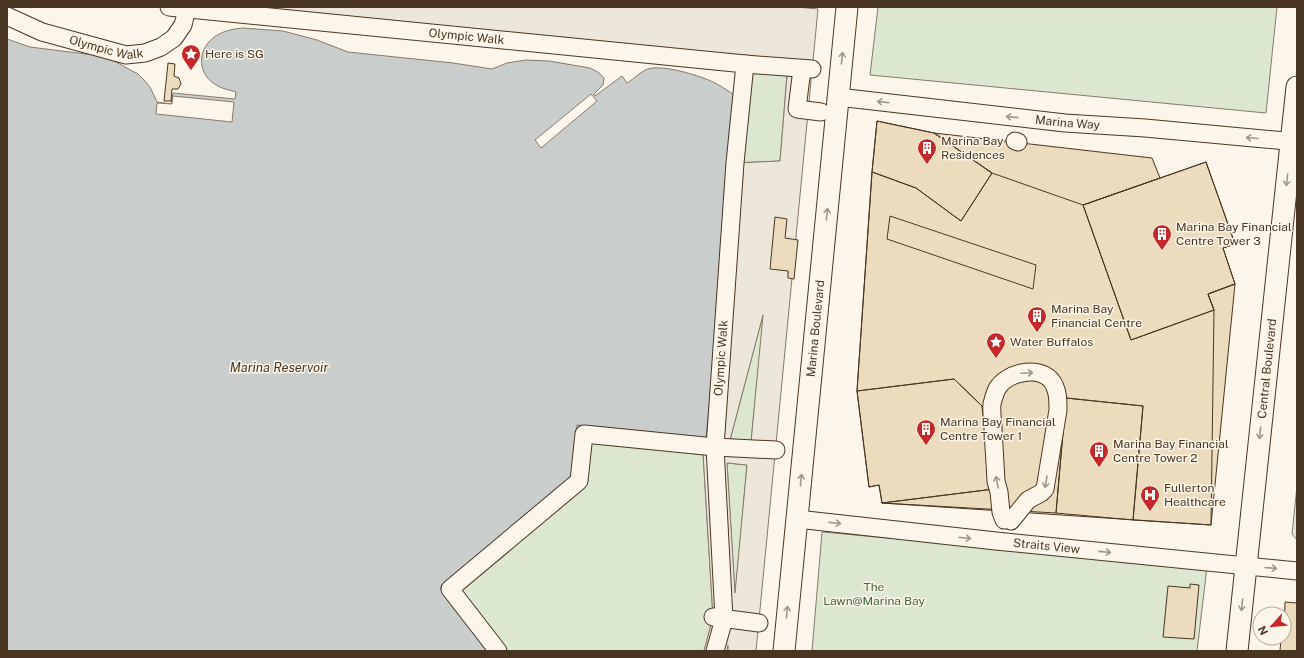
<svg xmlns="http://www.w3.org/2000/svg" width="1304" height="658" font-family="'Public Sans',sans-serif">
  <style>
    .green { fill: #dce7d0; stroke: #887966 }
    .parking { fill: #ede7d9; stroke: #887966; fill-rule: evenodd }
    .water { fill: #c9cecd; stroke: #887966 }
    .pier { fill: #fbf6e9; stroke: #887966 }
    .building { fill: #ecdcbc; stroke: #4a3520 }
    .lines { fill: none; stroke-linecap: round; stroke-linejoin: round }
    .minor-casing { stroke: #4a3520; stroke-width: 19 }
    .major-casing { stroke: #4a3520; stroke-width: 23 }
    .minor { stroke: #fbf6e9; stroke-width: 17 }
    .major { stroke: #fbf6e9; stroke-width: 21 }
    .oneway { stroke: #a29684 }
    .labels { text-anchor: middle; stroke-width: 3; stroke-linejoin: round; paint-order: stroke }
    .street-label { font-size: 12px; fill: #4a3520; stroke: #fbf6e9 }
    .poi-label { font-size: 12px; fill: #4a3520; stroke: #fbf6e9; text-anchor: start }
    .park-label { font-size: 12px; fill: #436837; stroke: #fbf6e9 }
    .water-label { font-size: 13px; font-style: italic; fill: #4a3520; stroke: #fbf6e9 }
  </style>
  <rect width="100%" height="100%" fill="#fbf6e9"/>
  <!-- green -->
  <path class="green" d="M878 7H1277L1266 113 870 75Z
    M745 64 787 75 780 161 735 163Z
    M764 311 751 442 730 440Z
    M590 441 703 453 713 617 704 651H507L459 590Z
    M727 463 747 465 735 596Z
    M1297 486V540L1292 534Z
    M822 532 1207 567 1197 651H812Z"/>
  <!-- parking -->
  <path class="parking" d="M188 7H797L818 9 756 651H728V645L727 651H704L713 617 703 453 590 442 586 486 459 590 507 651H489L440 588 572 478 577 425 706 438 741 67ZM746 64 787 76 780 161 736 163ZM763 315 751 442 730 440ZM727 463 747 465 735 593Z"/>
  <!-- water -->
  <path class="water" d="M243 28 283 31 317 40 348 52 453 63 492 69 507 63 526 60 549 61 590 68 598 72 604 78 603 85 594 94 595 96 622 76 627 83C634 79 641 71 648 69 662 64 702 76 715 83 723 87 731 93 739 98L706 438 577 425 572 478 440 588 489 651H7V39L30 47 94 55 114 61 138 74 144 80 150 87 157 102 171 104 173 93 235 99 236 92C230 90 223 89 218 86 198 76 196 52 213 38 222 31 232 29 243 28Z"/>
  <!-- pier -->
  <path class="pier" d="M591 94 597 101 541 148 535 140Z
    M173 96 234 102 232 122 156 114 157 103 172 104Z"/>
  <!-- building -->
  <path class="building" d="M168 63 175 64 174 76 179 78 181 84 178 89H172L171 101H164Z
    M877 121 934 133 992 173 961 221 916 188 872 172Z
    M877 121 934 133 992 173 1083 205 1206 162 1235 244 1223 248 1235 284 1208 294 1214 310 1211 525 882 503 879 485 869 487 857 391 872 172Z
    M934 133 1152 158 1160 178 1083 205 1131 340 1214 310 1208 294 1235 284 1211 525 1133 520 1143 406 1066 398 1056 513 882 503 994 489 982 406 954 379 857 391 872 172 916 188 961 221 992 173Z
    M1206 162 1235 244 1223 248 1235 284 1208 294 1214 310 1131 340 1083 205Z
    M890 216 1036 265 1033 289 887 239Z
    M775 217 787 219 785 238 798 240 794 279 788 278V271L770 269Z
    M954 379 982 406 994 489 882 503 879 485 869 487 857 391Z
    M1066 398 1143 406 1133 520 1056 513Z
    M1190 584 1199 585 1194 639 1163 637 1168 586 1190 588Z
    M1285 602 1297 603V651H1280L1281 638H1284Z"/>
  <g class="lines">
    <defs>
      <g id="minor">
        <path id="s1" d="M169 7 745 64 735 163 715 447 724 619 715 651"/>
        <path id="s2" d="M7 16 42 32 126 55 145 53 161 47 174 38 183 25 187 9"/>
        <path d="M745 64 812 69"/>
        <path d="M802 69 797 109 821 112"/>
        <path id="s3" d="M838 97 1065 123 1145 128 1297 142"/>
        <path d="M1015 141 1018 142"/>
        <path id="s4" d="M797 519 996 541 1297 571"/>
        <path d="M1004 520 1001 512 999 492 996 481C995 464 994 446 993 429 993 421 991 412 992 404 993 400 995 393 997 389 1006 373 1037 365 1051 380 1058 389 1058 399 1058 410L1045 489 1041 493 1028 500 1011 521"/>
        <path d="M713 617 759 623"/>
        <path d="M498 651 450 589 579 481 584 434 715 447 776 450"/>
      </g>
      <g id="major">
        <path id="s5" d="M784 651 847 7"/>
        <path id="s6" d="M1237 651 1297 87"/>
      </g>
    </defs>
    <!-- minor casing -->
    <use href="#minor" class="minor-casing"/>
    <!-- major casing -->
    <use href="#major" class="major-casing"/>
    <!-- minor -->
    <use href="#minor" class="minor"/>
    <!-- major -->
    <use href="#major" class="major"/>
  </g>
  <!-- one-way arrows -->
  <defs><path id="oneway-shaft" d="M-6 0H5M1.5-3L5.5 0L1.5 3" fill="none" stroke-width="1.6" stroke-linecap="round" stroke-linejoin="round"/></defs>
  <g class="oneway">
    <use href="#oneway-shaft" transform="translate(842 58) rotate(-84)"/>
    <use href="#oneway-shaft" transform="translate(883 102) rotate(-173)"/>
    <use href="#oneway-shaft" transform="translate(1012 117) rotate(-174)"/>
    <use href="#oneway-shaft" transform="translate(1252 138) rotate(-175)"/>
    <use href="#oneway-shaft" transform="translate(1287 180) rotate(96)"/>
    <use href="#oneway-shaft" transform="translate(827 214) rotate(-84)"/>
    <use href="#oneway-shaft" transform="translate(1027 373) rotate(-3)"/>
    <use href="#oneway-shaft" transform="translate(1260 433) rotate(96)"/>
    <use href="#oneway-shaft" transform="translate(801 480) rotate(-84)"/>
    <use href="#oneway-shaft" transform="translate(997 482) rotate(-101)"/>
    <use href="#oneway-shaft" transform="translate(1046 482) rotate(99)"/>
    <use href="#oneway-shaft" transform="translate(835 523) rotate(6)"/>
    <use href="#oneway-shaft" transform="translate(965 538) rotate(6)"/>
    <use href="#oneway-shaft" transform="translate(1105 552) rotate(6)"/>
    <use href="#oneway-shaft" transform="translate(1271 568) rotate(5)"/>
    <use href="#oneway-shaft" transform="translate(1242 605) rotate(96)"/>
    <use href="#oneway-shaft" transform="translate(787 612) rotate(-84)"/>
  </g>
  <!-- icons -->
  <defs>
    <symbol id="sight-pin" viewBox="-11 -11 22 30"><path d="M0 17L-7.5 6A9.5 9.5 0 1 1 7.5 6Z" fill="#c62828" stroke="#fbf6e9"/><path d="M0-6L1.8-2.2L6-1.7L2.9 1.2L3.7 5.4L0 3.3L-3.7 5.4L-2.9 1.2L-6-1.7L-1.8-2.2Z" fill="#fff"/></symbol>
    <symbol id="building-pin" viewBox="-11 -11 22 30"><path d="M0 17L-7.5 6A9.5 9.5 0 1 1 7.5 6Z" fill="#c62828" stroke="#fbf6e9"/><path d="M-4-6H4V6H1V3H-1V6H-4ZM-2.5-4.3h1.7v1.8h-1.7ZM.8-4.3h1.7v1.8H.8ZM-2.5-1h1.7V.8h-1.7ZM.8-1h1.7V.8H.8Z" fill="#fff"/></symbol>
    <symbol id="hospital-pin" viewBox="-11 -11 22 30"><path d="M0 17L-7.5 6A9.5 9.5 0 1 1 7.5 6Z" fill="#c62828" stroke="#fbf6e9"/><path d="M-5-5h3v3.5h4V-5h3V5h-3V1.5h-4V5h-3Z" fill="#fff"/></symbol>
  </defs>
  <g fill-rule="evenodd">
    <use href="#sight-pin" x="180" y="43" width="22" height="30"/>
    <use href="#building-pin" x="916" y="137" width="22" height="30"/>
    <use href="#building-pin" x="1151" y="223" width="22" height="30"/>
    <use href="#building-pin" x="1026" y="305" width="22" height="30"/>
    <use href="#sight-pin" x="985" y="331" width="22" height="30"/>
    <use href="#building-pin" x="915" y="418" width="22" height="30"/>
    <use href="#building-pin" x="1088" y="440" width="22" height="30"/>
    <use href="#hospital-pin" x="1139" y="484" width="22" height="30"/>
  </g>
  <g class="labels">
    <!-- street labels -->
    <g class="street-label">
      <text dy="4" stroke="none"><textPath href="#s1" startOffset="299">Olympic Walk</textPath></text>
      <text dy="4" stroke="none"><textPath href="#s2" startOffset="105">Olympic Walk</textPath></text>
      <text dy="4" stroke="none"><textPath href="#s3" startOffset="231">Marina Way</textPath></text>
      <text dy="4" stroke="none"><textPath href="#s5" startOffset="324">Marina Boulevard</textPath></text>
      <text transform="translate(721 358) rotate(-86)" y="4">Olympic Walk</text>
      <text dy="4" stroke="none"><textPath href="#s6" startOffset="284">Central Boulevard</textPath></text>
      <text dy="4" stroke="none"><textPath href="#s4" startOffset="251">Straits View</textPath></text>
    </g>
    <!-- poi labels -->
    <g class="poi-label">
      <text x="205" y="58">Here is SG</text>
      <text x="941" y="145">Marina Bay<tspan x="941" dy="14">Residences</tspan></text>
      <text x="1176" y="231">Marina Bay Financial<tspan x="1176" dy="14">Centre Tower 3</tspan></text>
      <text x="1051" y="313">Marina Bay<tspan x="1051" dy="14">Financial Centre</tspan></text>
      <text x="1010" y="346">Water Buffalos</text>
      <text x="940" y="426">Marina Bay Financial<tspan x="940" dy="14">Centre Tower 1</tspan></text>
      <text x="1113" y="448">Marina Bay Financial<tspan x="1113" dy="14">Centre Tower 2</tspan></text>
      <text x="1164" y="492">Fullerton<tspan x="1164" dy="14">Healthcare</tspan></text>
    </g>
    <!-- park labels -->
    <g class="park-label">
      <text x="874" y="591">The<tspan x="874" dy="14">Lawn@Marina Bay</tspan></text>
    </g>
    <!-- water labels -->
    <g class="water-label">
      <text x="279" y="372">Marina Reservoir</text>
    </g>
  </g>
  <!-- border -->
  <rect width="1304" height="658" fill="none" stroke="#4a3520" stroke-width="16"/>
  <!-- north arrow -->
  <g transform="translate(1272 626) rotate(243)"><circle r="19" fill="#fbf6e9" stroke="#b4a999"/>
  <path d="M0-3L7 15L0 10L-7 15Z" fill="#c62828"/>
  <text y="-6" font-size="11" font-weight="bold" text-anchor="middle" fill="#4a3520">N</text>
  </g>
</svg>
